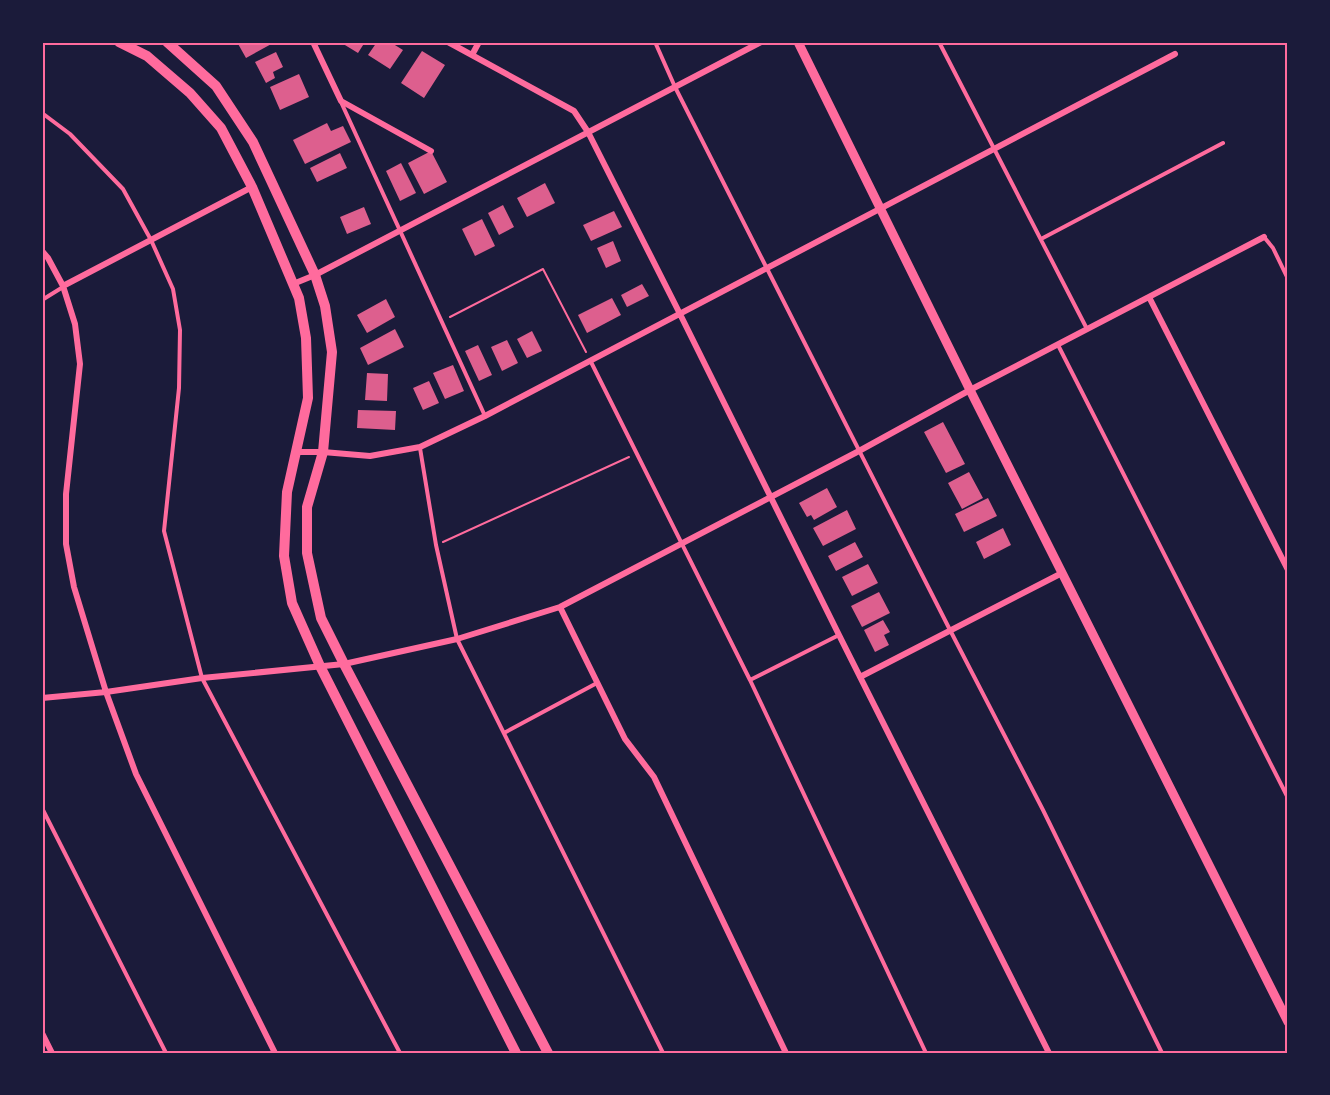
<svg xmlns="http://www.w3.org/2000/svg" width="1330" height="1095" font-family="Overpass,sans-serif">
  <style>
    .building { fill: #dd5f8e }
    .lines { fill: none; stroke-linecap: round; stroke-linejoin: round }
    .path { stroke: #ff6b9d; stroke-width: 2 }
    .service { stroke: #ff6b9d; stroke-width: 4 }
    .minor { stroke: #ff6b9d; stroke-width: 6 }
    .tertiary { stroke: #ff6b9d; stroke-width: 9 }
    .secondary { stroke: #ff6b9d; stroke-width: 10 }
    .neatline { fill: none; stroke: #ff6b9d; stroke-width: 2 }
  </style>
  <rect width="100%" height="100%" fill="#1b1b3a"/>
  <!-- building -->
  <path class="building" d="M237 42H275L246 58Z
    M340 42H365L358 53Z
    M377 42H390L403 50 390 69 368 55Z
    M422 51 445 65 424 98 401 83Z
    M276 52 283 67 273 72 275 78 266 83 255 62Z
    M299 74 309 97 280 110 270 87Z
    M327 123 331 131 343 126 351 142 305 164 293 140Z
    M431 151 447 182 424 194 408 163Z
    M340 153 347 168 317 182 310 168Z
    M401 163 416 193 400 201 386 171Z
    M545 183 555 203 527 217 517 198Z
    M503 205 514 227 499 235 488 213Z
    M364 207 371 224 347 234 340 217Z
    M614 211 622 227 591 241 583 225Z
    M482 219 495 246 475 256 462 229Z
    M613 241 621 261 606 268 597 248Z
    M642 284 649 296 627 307 621 295Z
    M612 298 621 315 587 333 578 315Z
    M386 299 395 317 367 333 357 315Z
    M395 329 404 347 368 365 360 348Z
    M532 331 542 351 527 358 517 339Z
    M507 340 518 363 502 371 491 347Z
    M478 345 492 375 479 381 465 351Z
    M453 365 464 391 445 399 433 373Z
    M367 373 388 374 387 401 365 400Z
    M429 381 439 403 423 410 413 388Z
    M358 410 396 411 395 430 357 428Z
    M943 422 965 464 946 473 924 432Z
    M969 472 983 498 962 509 948 483Z
    M827 488 837 507 814 520 811 515 807 517 799 503Z
    M988 498 997 516 964 532 955 514Z
    M847 510 856 529 823 546 813 528Z
    M1003 528 1011 545 984 559 976 542Z
    M855 542 863 557 836 571 828 556Z
    M868 564 878 583 852 596 842 577Z
    M879 592 890 613 862 627 851 606Z
    M883 620 890 632 884 635 889 645 875 652 864 630Z"/>
  <g class="lines">
    <!-- path -->
    <path class="path" d="M450 317 543 269 586 352
      M443 542 629 457"/>
    <!-- service -->
    <path class="service" d="M655 42 675 87 950 630 1043 810 1162 1053
      M939 42 1087 329
      M341 102 485 416
      M42 113 70 134 123 189 151 240 173 289 180 330 179 388 164 531 202 678 400 1053
      M1264 237 1273 248 1288 279
      M1041 239 1223 143
      M42 300 63 287
      M1058 345 1288 798
      M591 362 750 680 926 1053
      M420 448 436 545 457 639 663 1053
      M750 680 839 635
      M504 733 597 683
      M42 808 166 1053"/>
    <!-- minor -->
    <path class="minor" d="M313 42 341 101 431 151
      M448 42 574 111 588 132 680 314 839 635 1049 1053
      M472 55 479 42
      M42 251 48 258 63 286 75 324 80 364 66 494V544L74 587 106 692 136 774 275 1053
      M293 284 315 275 761 42
      M63 286 252 187
      M1149 297 1288 570
      M296 452H323L370 456 420 447 485 416 1175 54
      M560 607 625 739 654 777 786 1053
      M860 677 1062 573
      M42 698 106 692 202 678 344 664 457 639 560 607 859 451 970 390 1264 237
      M42 1033 52 1053"/>
    <!-- tertiary -->
    <path class="tertiary" d="M798 42 970 390 1288 1022"/>
    <!-- secondary -->
    <path class="secondary" d="M119 42 147 56 190 93 221 128 252 187 299 298 306 338 308 398 287 492 284 556 292 603 320 666 516 1053
      M167 42 216 86 253 142 315 275 325 306 332 352 323 452 307 507V553L321 618 344 664 548 1053"/>
  </g>
  <!-- border -->
  <rect width="1330" height="1095" fill="none" stroke="#1b1b3a" stroke-width="87"/>
  <rect x="44" y="44" width="1242" height="1008" class="neatline"/>
</svg>
